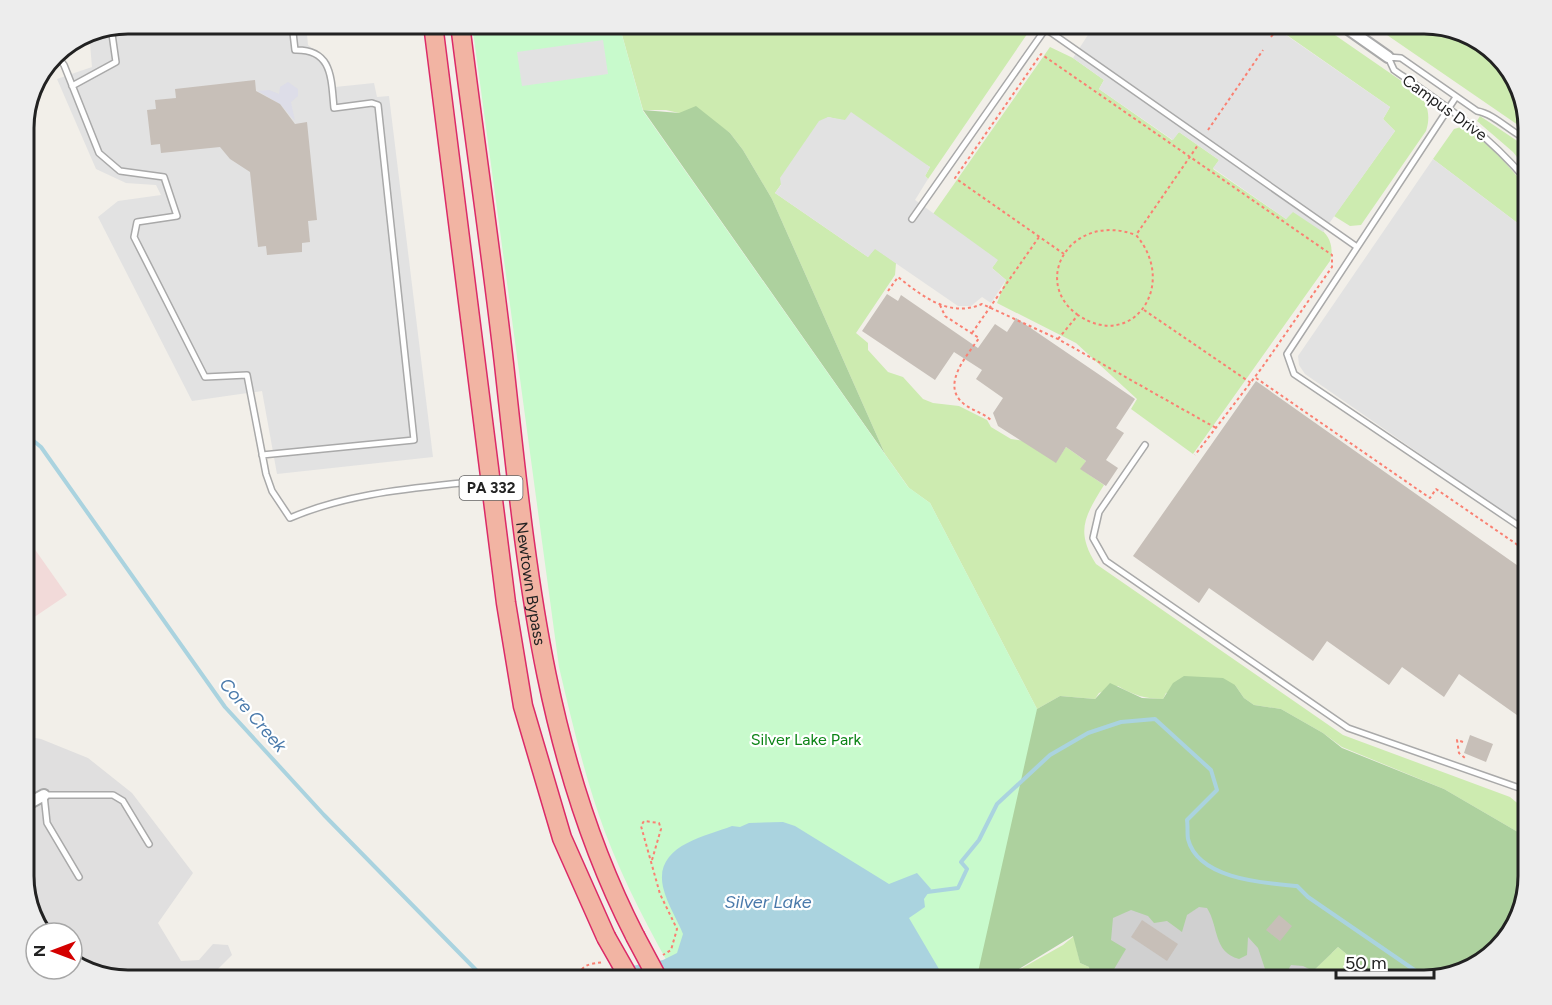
<svg xmlns="http://www.w3.org/2000/svg" width="1552" height="1005" font-family="Figtree,sans-serif">
  <style>
    .residential { fill: #e0dfdf }
    .commercial { fill: #f2dad9 }
    .religious { fill: #d0d0d0 }
    .grass { fill: #cdebb0 }
    .forest { fill: #add19e }
    .park { fill: #c8facc }
    .parking { fill: #e2e2e2 }
    .plaza { fill: #dddde8 }
    .water { fill: #aad3df }
    .lines { fill: none; stroke-linecap: round; stroke-linejoin: round }
    .stream { stroke: #aad3df; stroke-width: 4 }
    .building { fill: #c7bfb8 }
    .service-casing { stroke: #a9a9a9; stroke-width: 8 }
    .minor-casing { stroke: #a9a9a9; stroke-width: 14 }
    .trunk-casing { stroke: #dc2a67; stroke-width: 21 }
    .path { stroke: #fa8072; stroke-width: 2; stroke-dasharray: 3 3; stroke-linecap: butt }
    .service { stroke: #fff; stroke-width: 5 }
    .minor { stroke: #fff; stroke-width: 10 }
    .trunk { stroke: #f2b4a3; stroke-width: 18 }
    .trunk-bridge-casing { stroke: #dc2a67; stroke-width: 21; stroke-linecap: butt }
    .trunk-bridge { stroke: #f2b4a3; stroke-width: 18 }
    .labels { text-anchor: middle; stroke-width: 4.5; stroke-linejoin: round; paint-order: stroke }
    .shield { fill: #fff; stroke: #646464; stroke-width: 1.5 }
    .shield-label { font-size: 15px; font-weight: bold; fill: #222 }
    .street-label { font-size: 16px; fill: #222; stroke: #fff }
    .park-label { font-size: 16px; fill: #0c8416; stroke: #fff }
    .water-label { font-size: 18px; font-style: italic; fill: #4a7aab; stroke: #fff }
    .rim { fill: none; stroke: #222; stroke-width: 3 }
  </style>
  <rect width="100%" height="100%" fill="#f2efe9"/>
  <!-- residential -->
  <path class="residential" d="M24 736 41 739 88 758 132 793 193 873 158 923 181 961 199 960 213 944 228 945 232 955 210 977 212 981H128L72 964V933H42L38 929 24 883Z"/>
  <!-- commercial -->
  <path class="commercial" d="M24 534 67 595 24 624Z"/>
  <!-- religious -->
  <path class="religious" d="M1124 860 1393 981H1094Z"/>
  <!-- grass -->
  <path class="grass" d="M619 24H1034L928 179 925 176 930 167 845 121 828 117 775 193 868 257 875 248 896 263 895 275 856 333 868 343V350L888 372 903 377 923 399 933 403 959 406 987 420 991 427 1011 439 1025 441 1056 462 1066 447 1086 461 1081 469 1104 485C1085 516 1075 531 1096 564L1343 735 1510 797 1528 812V838L1444 789 1342 747 1323 733 1281 709 1254 705 1244 698 1235 685 1166 693 1163 699C1146 699 1133 695 1118 686L1099 693 1095 699 1060 696 1037 709 930 503 909 488 885 454 772 199 743 150 730 133 713 121 666 110H643Z
    M1271 24H1319L1416 91C1428 102 1431 116 1426 131L1361 225 1350 226 1334 216 1395 131 1383 119 1390 107Z
    M1371 24H1424L1481 41 1514 76 1528 132Z
    M1050 47 1073 58 1104 80 1099 89 1172 140 1179 132 1219 160 1213 169 1286 219 1292 211C1314 224 1338 233 1330 261L1193 454 1131 409 1137 399 1076 343 997 303 1006 280 992 268 997 261 933 214Z
    M1480 116 1528 148V171L1513 152 1477 121Z
    M1461 127C1478 132 1521 176 1528 193 1531 203 1528 221 1528 231L1433 159 1454 129Z
    M1074 936 1080 963 1089 967 1091 981H999L1063 945Z
    M1338 947 1379 981H1322L1313 971Z"/>
  <!-- forest -->
  <path class="forest" d="M696 106 730 133 743 150 772 199 885 454 909 488 643 110 679 113Z
    M1184 676 1223 678 1235 685 1244 698 1254 705 1281 709 1323 733 1342 748 1444 789 1528 838V877L1511 934 1476 967 1424 981 1410 973 1406 981H1379L1338 947 1313 971 1303 966 1291 965 1287 972 1276 974 1265 969 1258 948 1248 937 1247 955 1239 959C1213 952 1219 927 1207 908L1199 907 1187 915 1182 932 1167 921 1154 923 1148 916 1131 910 1113 918 1111 940 1126 949 1107 981H1091L1089 967 1080 963 1073 936 999 981H974L1023 701 1037 709 1060 696 1095 699 1110 683 1142 698 1163 699 1173 683Z"/>
  <!-- park -->
  <path class="park" d="M472 24H619L643 111 908 487 930 503 1037 709 976 981H678C651 933 624 883 605 832 585 778 572 722 559 667Z"/>
  <!-- parking -->
  <path class="parking" d="M128 24H306L308 45 330 62 335 87 374 83 377 97 389 96 433 457 277 474 262 391 192 401 98 217 118 201 161 195 156 185 126 183 96 169 57 79 92 67 89 32Z
    M1095 24H1270L1390 107 1383 119 1395 131 1323 232 1293 212 1286 219 1213 168 1219 160 1179 132 1173 140 1099 89 1104 80 1073 58Z
    M603 40 608 74 522 86 517 52Z
    M851 112 930 167 925 176 928 179 915 200 998 260 992 268 1006 280 991 303 982 297 971 306H958L875 249 868 257 775 193 781 185 780 178 819 121 828 117 845 120Z
    M1433 159 1528 231V529L1305 374 1299 365 1298 356Z"/>
  <!-- plaza -->
  <path class="plaza" d="M288 82 298 89V96L291 102 295 121 280 104 258 91 269 90 279 94 280 87Z"/>
  <!-- water -->
  <path class="water" d="M783 822 795 826 889 884 917 873 931 889 924 899 925 907 909 918 946 981H590L596 973 663 960 677 953 683 934C677 919 667 904 663 887 654 846 703 837 732 826L740 827 749 823Z"/>
  <g class="lines">
    <!-- stream -->
    <path class="stream" d="M24 433 41 447 225 707 324 815 478 972 499 981
      M927 892 958 888 967 869 961 862 979 840 997 804 1050 755 1088 733 1121 722 1155 719 1211 770 1217 790 1187 820C1188 826 1187 833 1188 839 1198 879 1263 883 1297 886L1308 897 1429 980"/>
  </g>
  <!-- building -->
  <path class="building" d="M255 80 256 91 280 104 295 124 307 122 317 220 308 221 310 242 302 243V252L267 255 266 246 258 247 250 172 230 159 220 147 161 153 160 144 151 145 147 110 156 109 155 100 176 98 175 89Z
    M887 294 898 301 901 295 978 348 995 324 1007 332 1016 318 1135 399 1116 428 1124 433 1106 460 1118 468 1106 486 1080 469 1086 461 1066 447 1056 463 998 426 993 413 1003 398 976 379 982 370 954 352 935 380 862 331Z
    M1256 381 1528 573V723L1459 674 1444 697 1402 667 1389 685 1327 641 1313 661 1209 588 1199 603 1133 556Z
    M1470 735 1493 744 1486 762 1464 753Z
    M1279 915 1292 926 1280 941 1266 930Z
    M1142 920 1178 944 1167 961 1131 937Z"/>
  <g class="lines">
    <defs>
      <path id="service" d="M1046 29 1357 247
        M56 54 64 65 99 153 120 171 164 177 177 216 137 222 134 237 205 377 247 375 266 474 272 491 290 518C353 491 421 488 488 480
        M1388 57 1394 70C1446 106 1487 133 1528 182
        M1388 57 1401 58 1477 111C1495 114 1511 133 1528 140
        M72 86 116 62 111 27
        M1456 97 1287 354 1294 374 1528 532
        M912 219 1049 24
        M1145 445 1099 512 1093 538 1106 561 1348 728 1528 791
        M262 455 414 440 378 105 372 103 334 108C331 79 333 49 295 50L292 24
        M79 877 47 823 44 795H113L123 801 149 844"/>
      <path id="minor" d="M1341 24 1388 57
        M24 806 44 795"/>
      <g id="trunk">
        <path d="M433 24 506 603 523 706 562 838 606 937"/>
        <path id="s1" d="M460 24C474 137 491 250 504 364 526 562 542 755 635 936"/>
      </g>
    </defs>
    <!-- service casing -->
    <use href="#service" class="service-casing"/>
    <!-- minor casing -->
    <use href="#minor" class="minor-casing"/>
    <!-- trunk casing -->
    <use href="#trunk" class="trunk-casing"/>
    <!-- path -->
    <path class="path" d="M1271 37 1281 24
      M1208 130 1263 50
      M1064 254 955 178 1041 54 1332 255V267L1261 369 1195 455
      M888 291 898 277C923 297 950 318 982 304L1058 339 1216 428
      M940 305 945 316 979 338C967 356 940 385 964 404 973 411 984 413 992 421
      M1144 310 1251 383
      M1078 315C1030 281 1071 211 1136 235
      M972 333 1039 237
      M1058 339 1078 315C1132 352 1179 285 1136 235L1198 145
      M1256 378 1430 498 1436 489 1528 552
      M1463 742 1457 740 1459 753 1465 758
      M652 860 661 829 659 823 644 821 641 826 660 894 677 929 671 950 663 955
      M580 981C578 964 590 964 604 962"/>
    <!-- service -->
    <use href="#service" class="service"/>
    <!-- minor -->
    <use href="#minor" class="minor"/>
    <!-- trunk -->
    <use href="#trunk" class="trunk"/>
    <defs>
      <path id="trunk-bridge" d="M635 936 659 981
        M606 937 631 981"/>
    </defs>
    <!-- trunk-bridge casing -->
    <use href="#trunk-bridge" class="trunk-bridge-casing"/>
    <!-- trunk-bridge -->
    <use href="#trunk-bridge" class="trunk-bridge"/>
  </g>
  <g class="labels">
    <!-- shield labels -->
    <rect class="shield" x="459.5" y="476" width="63" height="24" rx="4.5"/>
    <g class="shield-label">
      <text x="491" y="493">PA 332</text>
    </g>
    <!-- street labels -->
    <g class="street-label">
      <text transform="translate(1445 107) rotate(36)" y="6">Campus Drive</text>
      <text dy="6" stroke="none"><textPath href="#s1" startOffset="564">Newtown Bypass</textPath></text>
    </g>
    <!-- park labels -->
    <g class="park-label">
      <text x="806" y="745">Silver Lake Park</text>
    </g>
    <!-- water labels -->
    <g class="water-label">
      <text transform="translate(253 715) rotate(49)" y="6">Core Creek</text>
      <text x="768" y="908">Silver Lake</text>
    </g>
  </g>
  <!-- crop -->
  <path d="M0 0H1552V1005H0ZM128 34H1424A94 94 0 0 1 1518 128V876A94 94 0 0 1 1424 970H128A94 94 0 0 1 34 876V128A94 94 0 0 1 128 34Z" fill="#ededed" fill-rule="evenodd"/>
  <path class="rim" d="M128 34H1424A94 94 0 0 1 1518 128V876A94 94 0 0 1 1424 970H128A94 94 0 0 1 34 876V128A94 94 0 0 1 128 34Z"/>
  <!-- north arrow -->
  <g transform="translate(54 951) rotate(270)"><circle r="28" fill="#ffffff" stroke="#a7a7a7" stroke-width="1.5"/>
  <path d="M0-4.5L10 22L0 15L-10 22Z" fill="#d40000"/>
  <text y="-9" font-size="16" font-weight="bold" text-anchor="middle" fill="#222222">N</text>
  </g>
  <!-- scale -->
  <path d="M1336 969v9h98v-9" fill="none" stroke="#222222" stroke-width="3"/>
  <text x="1345" y="969" font-size="18" fill="#222222" stroke="#ffffff" stroke-width="4.5" paint-order="stroke">50 m</text>
</svg>
